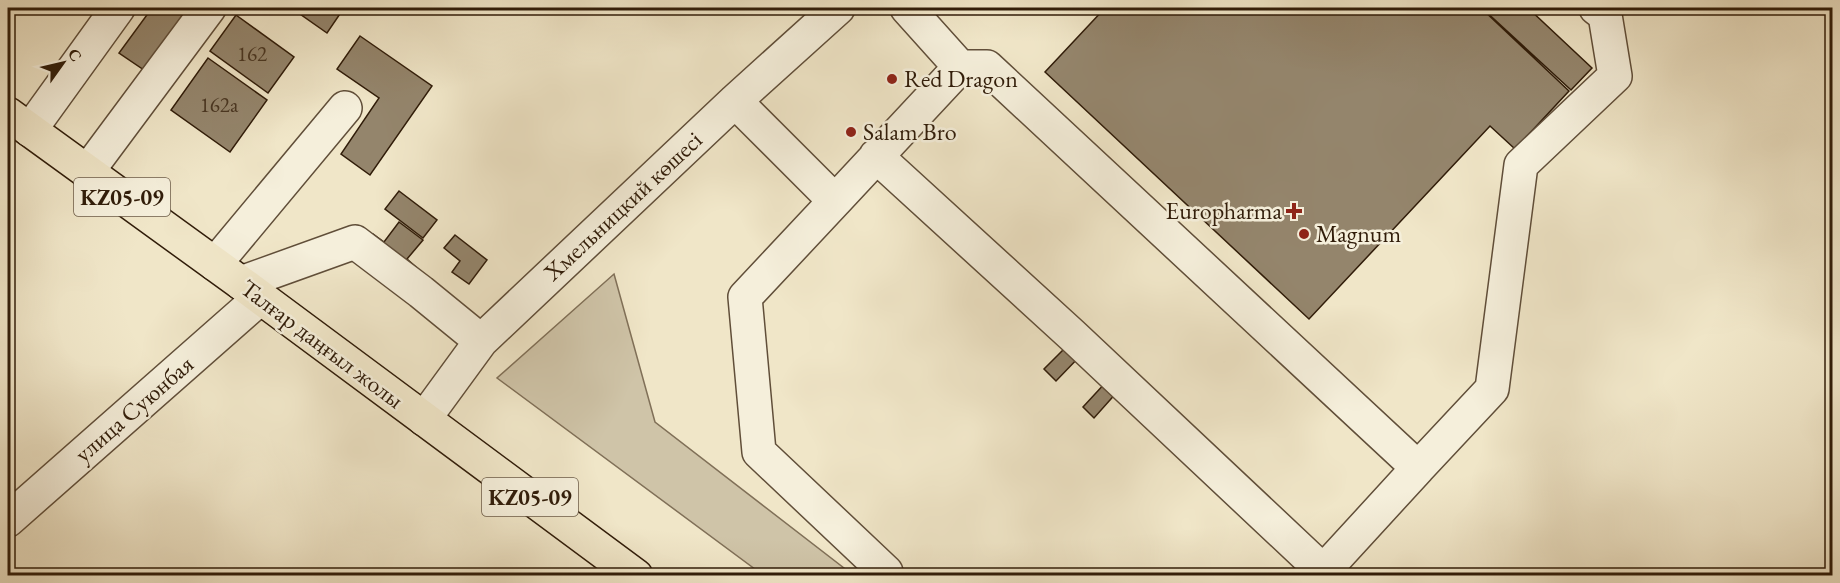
<svg xmlns="http://www.w3.org/2000/svg" width="1840" height="583" font-family="'EB Garamond',serif">
  <style>
    .green { fill: #cfc4a8; stroke: #807058; stroke-width: 1.5 }
    .building { fill: #94856c; stroke: #301c09; stroke-width: 1.5 }
    .lines { fill: none; stroke-linecap: round; stroke-linejoin: round }
    .minor-casing { stroke: #604e39; stroke-width: 36 }
    .major-casing { stroke: #301c09; stroke-width: 36 }
    .minor { stroke: #f5efdb; stroke-width: 33 }
    .major { stroke: #f0e6c8; stroke-width: 33 }
    .poi-dot { fill: #8f2418; stroke: #f5efdb; stroke-width: 2 }
    .labels { text-anchor: middle; stroke-width: 5; stroke-linejoin: round; paint-order: stroke }
    .number-label { font-size: 21px; fill: #493622 }
    .shield { fill: #f5efdb; stroke: #6b5b48; stroke-width: 1.5 }
    .shield-label { font-size: 22px; font-weight: bold; fill: #301c09 }
    .poi-label { font-size: 24px; fill: #301c09; stroke: #f5efdb; text-anchor: start }
    .street-label { font-size: 24px; fill: #301c09; stroke: #f5efdb }
  </style>
  <rect width="100%" height="100%" fill="#f0e6c8"/>
  <filter id="stains"><feTurbulence type="fractalNoise" baseFrequency=".00333" numOctaves="4"/><feColorMatrix values="0 0 0 0 .2 0 0 0 0 .09 0 0 0 0 .02 0 0 0 .5 -.17"/></filter>
  <radialGradient id="worn" r=".72"><stop offset=".6" stop-color="#630" stop-opacity="0"/><stop offset="1" stop-color="#630" stop-opacity=".3"/></radialGradient>
  <!-- green -->
  <path class="green" d="M614 274 655 422 853 575H763L497 378Z"/>
  <!-- building -->
  <path class="building" d="M152 8H188L144 70 119 53Z
    M304 8H344L327 33 300 14Z
    M1105 8H1481L1569 91 1515 149 1490 126 1309 319 1045 72Z
    M1482 8H1528L1592 68 1571 90Z
    M236 15 294 57 268 93 210 51Z
    M360 36 432 86 370 175 341 154 379 98 337 69Z
    M208 58 267 100 230 152 171 110Z
    M399 191 437 220 423 238 385 209Z
    M399 222 423 240 407 259 416 267 408 278 365 245 373 234 384 242Z
    M455 235 487 260 469 284 452 272 460 261 444 248Z
    M1069 344 1081 355 1056 381 1044 369Z
    M1107 381 1118 391 1094 418 1083 407Z"/>
  <g class="lines">
    <defs>
      <path id="minor" d="M907 8 960 67H987L1418 468 1319 576
        M735 101 835 201 745 297 759 452 886 572
        M30 130 118 8
        M876 156 1072 335 1323 571
        M87 172 209 8
        M835 201 960 67
        M215 264 345 108
        M241 283 355 242 421 292 481 341
        M424 419 481 341 735 101 838 8
        M1418 468 1492 389 1521 165 1615 76 1605 15 1596 8
        M8 520 260 298"/>
      <path id="major" d="M8 114 241 283 636 576"/>
    </defs>
    <!-- minor casing -->
    <use href="#minor" class="minor-casing"/>
    <!-- major casing -->
    <use href="#major" class="major-casing"/>
    <!-- minor -->
    <use href="#minor" class="minor"/>
    <!-- major -->
    <use href="#major" class="major"/>
  </g>
  <!-- markers -->
  <g class="poi-dot">
    <circle cx="892" cy="79" r="6"/>
    <circle cx="851" cy="132" r="6"/>
    <path d="M1291 202h6v6h6v6h-6v6h-6v-6h-6v-6h6z"/>
    <circle cx="1304" cy="234" r="6"/>
  </g>
  <g class="labels">
    <!-- number labels -->
    <g class="number-label">
      <text x="252" y="61">162</text>
      <text x="219" y="112">162а</text>
    </g>
    <!-- shield labels -->
    <g class="shield">
      <rect x="74" y="178" width="96" height="38" rx="4.5"/>
      <rect x="482" y="478" width="96" height="38" rx="4.5"/>
    </g>
    <g class="shield-label">
      <text x="122" y="205">KZ05-09</text>
      <text x="530" y="505">KZ05-09</text>
    </g>
    <!-- poi labels -->
    <g class="poi-label">
      <text x="904" y="87">Red Dragon</text>
      <text x="863" y="140">Salam Bro</text>
      <text x="1282" y="219" text-anchor="end">Europharma</text>
      <text x="1316" y="242">Magnum</text>
    </g>
    <!-- street labels -->
    <g class="street-label">
      <text transform="translate(623 206) rotate(-43)" y="8">Хмельницкий көшесі</text>
      <text transform="translate(322 344) rotate(37)" y="8">Талғар даңғыл жолы</text>
      <text transform="translate(134 409) rotate(-41)" y="8">улица Суюнбая</text>
    </g>
  </g>
  <!-- margin -->
  <rect width="1840" height="583" fill="none" stroke="#f0e6c8" stroke-width="30"/>
  <rect x="9" y="9" width="1822" height="565" fill="none" stroke="#301c09" stroke-width="3"/>
  <rect x="15" y="15" width="1810" height="553" fill="none" stroke="#301c09" stroke-width="1.5"/>
  <!-- north arrow -->
  <g transform="translate(63 63) rotate(56)" stroke="#f5efdb" stroke-width="4.5" paint-order="stroke">
  <path d="M0-4.5L10 22L0 15L-10 22Z" fill="#301c09"/>
  <text y="-9" font-size="16" font-weight="bold" text-anchor="middle" fill="#301c09">С</text>
  </g>
  <rect width="100%" height="100%" filter="url(#stains)"/>
  <rect width="100%" height="100%" fill="url(#worn)"/>
</svg>
